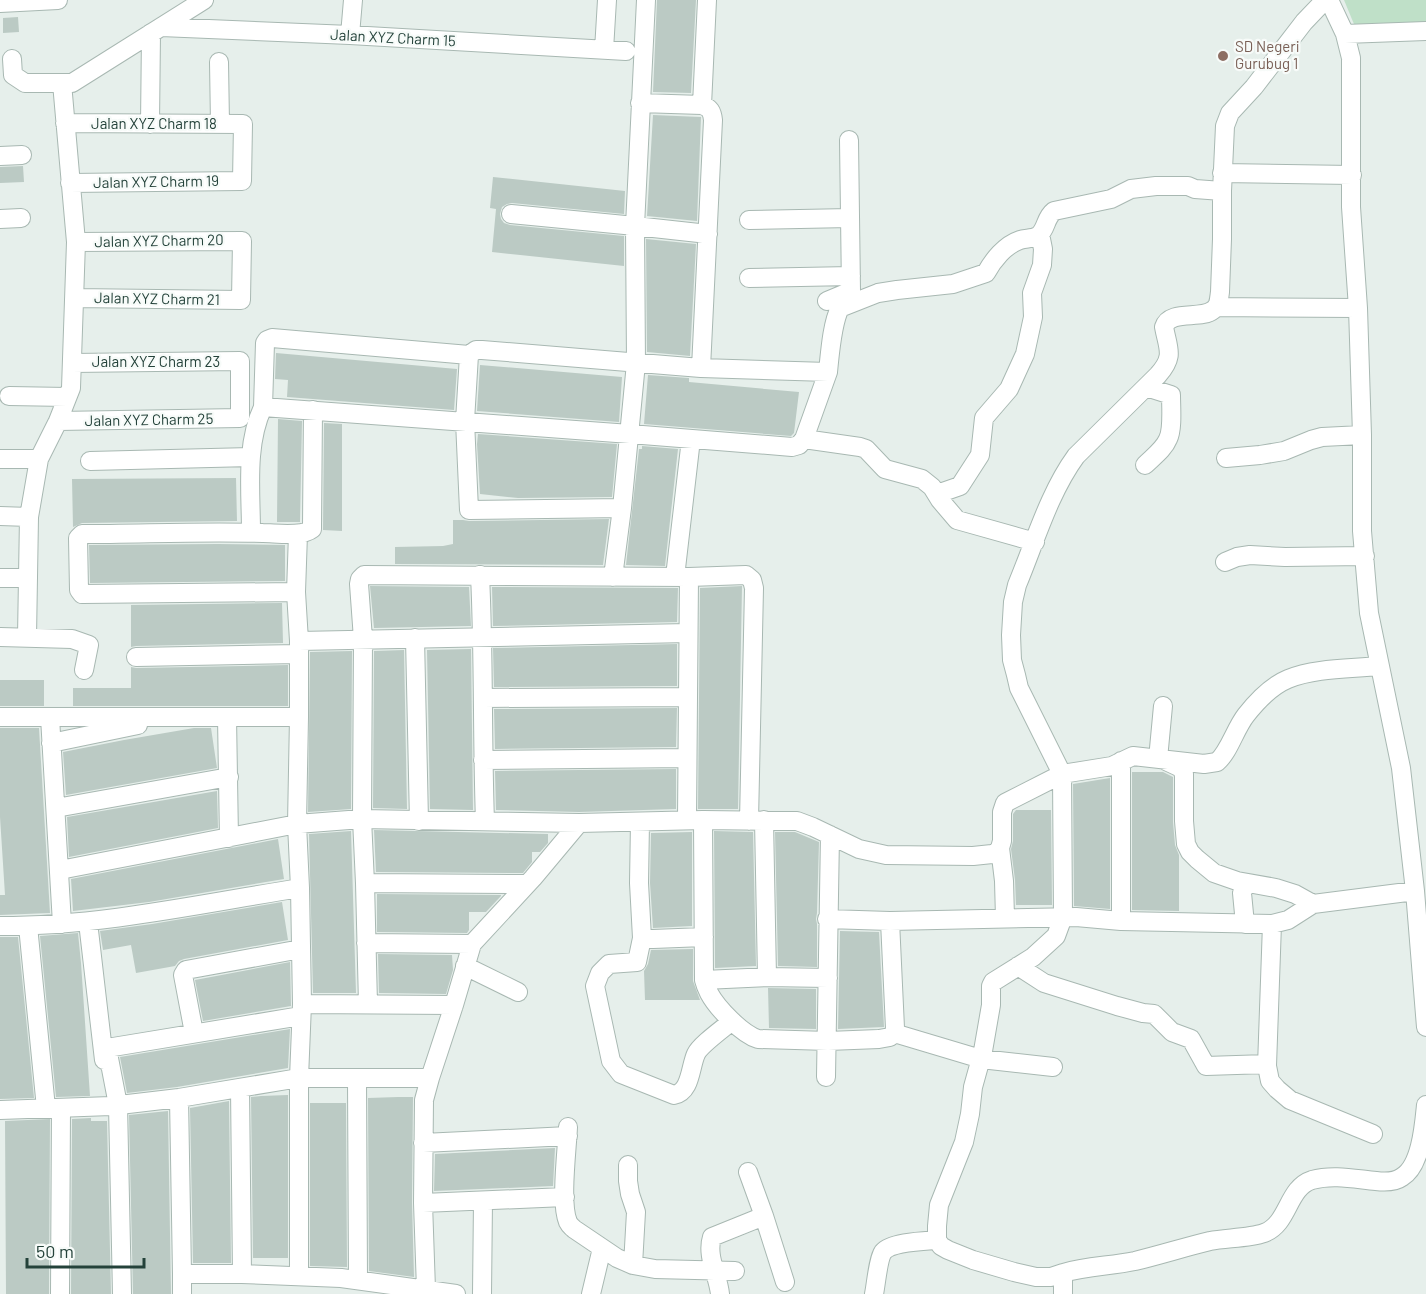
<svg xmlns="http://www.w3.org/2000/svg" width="1426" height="1294" font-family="Barlow,sans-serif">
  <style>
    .green { fill: #bfe0c8 }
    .building { fill: #bbcac4 }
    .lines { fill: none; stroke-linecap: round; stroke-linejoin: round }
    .minor-casing { stroke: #a8b8b2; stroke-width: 20 }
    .minor { stroke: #fff; stroke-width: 18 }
    .education-dot { fill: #8d6e63; stroke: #f7fbf9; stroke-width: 2 }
    .labels { text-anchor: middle; stroke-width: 4.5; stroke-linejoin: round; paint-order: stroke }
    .street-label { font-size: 15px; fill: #24423a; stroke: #f7fbf9 }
    .education-label { font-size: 15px; fill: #785e54; stroke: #f7fbf9; text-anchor: start }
  </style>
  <rect width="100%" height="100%" fill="#e6efeb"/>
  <!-- green -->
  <path class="green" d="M1344 0H1426V41H1361Z"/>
  <!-- building -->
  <path class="building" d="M657 0H696L691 93 653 92Z
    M18 17 19 32 3 33V18Z
    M653 115 701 117 697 221 647 216Z
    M23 166 24 182 0 183V167Z
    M493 177 625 191 624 214 512 203 507 204 502 207 500 214 501 219 504 223 510 225 624 236V266L492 252 496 209 490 208Z
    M646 239 696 244 690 356 647 352Z
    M276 353 457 369 454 410 287 397 288 380 275 379Z
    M480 365 622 377 619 422 477 411Z
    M648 375 689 378V382L799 392 794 433 791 436 644 424Z
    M278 419 302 421 300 522H277Z
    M324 423 342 424V531L323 530Z
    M478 434 617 444 612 497 518 498 480 494 477 444Z
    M642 446 678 449 665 566 626 565 639 449H642Z
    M236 478 237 521 82 523 73 527 72 479Z
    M609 519 603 565 395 564V547L443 546 453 544V520H463L469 521Z
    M218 544 285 545V581L90 583 89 545Z
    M370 586 469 587 471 626 374 628Z
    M742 586 738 809H698L700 588Z
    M492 587 678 588 677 622 493 626Z
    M282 603 283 643 136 646 131 647V605Z
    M677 644V686L494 687 493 648Z
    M471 649 473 810 430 809 427 650Z
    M404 650 407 809 373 808 374 651Z
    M352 651 351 809 308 812 310 652Z
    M288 665V706H73V688H131V667L136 668Z
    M0 680H44V706H0Z
    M677 708 676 747 495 749 494 709Z
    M0 728H39L50 913 0 915V895H5L0 817Z
    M194 728H211L217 768 66 795 63 752 124 740Z
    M676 769V809L579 812 496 810 495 771Z
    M1132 772H1163L1173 777V822L1175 845 1179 855V911L1132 910Z
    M1110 778V909L1074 906 1073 784Z
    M217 791 218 828 69 857 67 817Z
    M1016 810H1051L1052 905H1016L1015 880 1011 849 1013 841V814Z
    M374 830 548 834V843L540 852H532V862L523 873 376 872Z
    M351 831 356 993H313L309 834Z
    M714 831 753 832 756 966 715 968Z
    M692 832V926L653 928 650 883 651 833Z
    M775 832H795L819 842 817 913 816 919 817 924V967L778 966Z
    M278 839 284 879 149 902 73 911 71 879Z
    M377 894 501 895V896L486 912H469V930L467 933 377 932Z
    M282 902 288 940 184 959 179 961 175 966 136 973 131 945 103 950 100 931 152 924Z
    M840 931 879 932 884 1027 838 1029Z
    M78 933 81 963 90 1096 56 1097 40 936Z
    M0 937H18L34 1098 0 1099Z
    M693 949V981L700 1000H645L644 971 648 964 651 950Z
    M378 954 452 955 453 970 446 994 379 993Z
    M290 962 291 1006 203 1021 195 980Z
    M768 988 816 989V1029L769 1028Z
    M290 1029 288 1068 177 1087 127 1093 120 1057Z
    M288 1095V1258H253L251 1097 261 1096Z
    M398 1097H413L412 1203 414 1277 369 1271 368 1098Z
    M229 1101 231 1263H193L190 1108Z
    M310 1103H346L347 1267 310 1266Z
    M168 1111 171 1294H133L129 1115Z
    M91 1118V1121H107L111 1294H71L72 1119Z
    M50 1119 49 1294H6L5 1121Z
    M555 1148 553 1186 434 1191 435 1154Z"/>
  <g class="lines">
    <defs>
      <path id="minor" d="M1329 0 1345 34 1351 58V207L1358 308 1362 435V531L1369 613 1401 768 1415 891 1426 1027
        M0 3 58 0
        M161 27 350 35 626 51
        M1345 34 1426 31
        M350 35 353 0
        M604 50 607 0
        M12 59 13 75 25 83H62
        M219 62 220 124
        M640 103 702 105C710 108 712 111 713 120L701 368
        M702 105 707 0
        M65 123 243 124 242 181 70 183
        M150 124 151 33
        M0 156 22 155
        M1222 173 1352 175
        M511 214 635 226 708 234
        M0 219 21 218
        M749 220 850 218
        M749 278 851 276
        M74 298 241 300 242 241 76 242
        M827 301 851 291 849 140
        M1216 307 1358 308
        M469 355 465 421 469 510 622 508
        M828 372C830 353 832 323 840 308L878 293 897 290 953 284 986 273C993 260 1005 245 1020 240 1026 238 1034 239 1039 235 1047 228 1045 218 1054 211L1111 199 1131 189 1156 186H1188L1195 189 1222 191
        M9 396 67 397
        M58 421 240 418V361L72 363
        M804 439 860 447 866 449 885 469 922 479 932 487 940 500 957 520 1035 542
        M1226 458 1260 455 1284 451 1311 440 1322 437 1362 435
        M0 459H39
        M90 461 251 457
        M1145 465C1153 457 1164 449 1168 439 1173 429 1171 407 1171 395L1146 387
        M937 494 960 486 980 455 984 418 1009 389 1025 354 1033 317 1032 293 1042 265 1043 249 1040 234
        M0 516 29 517
        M251 532C251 492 245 445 263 407L630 434 792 447 799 445 804 439 828 372 701 368 482 350H476L469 355 272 338 267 340 265 343 263 407
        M298 534 296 592 299 641V717L297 824 300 888 302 1004 299 1078V1276
        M1225 562 1237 557 1250 555 1285 557 1365 556
        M480 575C484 657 482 739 485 821
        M613 577 622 508 636 363 635 226 646 0
        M675 577 691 439
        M0 578H28
        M296 592 82 594 79 590 78 538 82 534C142 534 203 531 263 533 276 533 302 537 312 529V526L313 410
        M0 637 72 639 89 645 84 670
        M27 637 29 517 39 459 58 421 71 388 76 242 62 83H72L204 0
        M415 638 419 821
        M299 641 688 633
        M136 657 299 654
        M483 698 688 697
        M0 717H299
        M50 717 62 924
        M227 717 229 838
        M51 743 138 725
        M1158 759 1163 706
        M483 760 687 758
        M1166 761 1181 768 1184 774V821L1186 844 1190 852 1197 859 1214 873 1237 881 1276 888 1295 894 1313 904
        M56 808 229 777
        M687 820 689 577
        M703 820 704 980C705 984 707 989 709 993 717 1008 742 1034 758 1039L828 1041 879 1039 890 1037 894 1033 895 1028 890 921
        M764 820 767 977
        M640 822 639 883 642 938 653 939 704 937
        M1000 848 1004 881 1005 918
        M60 870 297 824 362 819 579 823 703 820 797 821 813 827 859 849 886 855 973 856 992 854 997 852 1000 848 1002 841V812L1005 803 1062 774 1112 766 1133 756 1204 764 1217 762C1229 752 1235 729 1246 715 1257 701 1271 686 1288 679 1315 668 1350 669 1379 666
        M365 883 527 884
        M827 919 890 921 1076 917 1121 921 1272 924 1288 920 1313 904 1415 891
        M1121 921V761
        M88 922 104 1060
        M1245 924 1242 893 1246 883
        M1272 924 1267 1066 1270 1081 1277 1089 1290 1100 1373 1134
        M0 926C101 926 200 904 300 888
        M28 926 46 1108
        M642 938 637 962 609 964 600 973 595 986 611 1061 621 1074 674 1095C691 1092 690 1067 696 1054 700 1045 724 1028 732 1021
        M366 943 472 944
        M465 966 518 992
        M1018 966 1044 983 1117 1006 1143 1013 1154 1014 1172 1032 1191 1039 1206 1066 1267 1064
        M704 980 767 977 828 978
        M302 1004 454 1005
        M368 1004 365 883 362 819 363 639 359 584 360 579 364 575 689 577 746 575 752 580 754 588 749 821
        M194 1033 183 975 186 970 301 949
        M894 1033 981 1059 1053 1067
        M826 1077 830 835
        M357 1079 358 1280
        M240 1088 242 1274
        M179 1098 182 1274V1294
        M0 1110 111 1106 179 1098 299 1078H430
        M568 1127C567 1150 560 1203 568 1222 570 1226 571 1226 574 1229L617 1258 633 1265 655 1269 735 1271
        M423 1143 568 1136
        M628 1165V1181L630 1194 636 1212 633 1265
        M423 1203 565 1197
        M764 1216 785 1282
        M1063 1273 1051 1277H1036L1014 1272 973 1260 948 1250 941 1246 937 1240V1226L939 1205 964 1142 970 1114 973 1087 983 1051 991 1005V986L993 982 1033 957 1056 936 1063 917 1062 774 1019 688 1016 675 1012 660 1011 635 1013 602 1017 585C1035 542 1049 493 1076 456L1158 375C1175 356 1168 349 1164 327 1170 309 1201 320 1213 310 1219 307 1219 298 1220 292L1222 239V191L1225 126 1230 113 1254 87 1304 22 1325 0
        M182 1274H242L341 1278 456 1294
        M426 1289 423 1203 424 1100 430 1078 454 1005 472 944 533 878 579 823
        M60 1294 61 1108
        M122 1294 118 1105 107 1048 301 1016
        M482 1294 483 1201
        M591 1294 602 1248
        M720 1294C718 1275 706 1256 712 1237L764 1216 748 1172
        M874 1294C876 1285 878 1259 883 1252 891 1242 925 1241 937 1240
        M1063 1294V1273C1086 1266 1111 1266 1135 1261 1160 1255 1185 1247 1210 1241 1226 1238 1250 1238 1264 1233 1289 1224 1287 1188 1312 1180 1333 1174 1355 1179 1376 1181 1384 1182 1395 1182 1402 1177 1421 1166 1424 1125 1426 1105"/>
    </defs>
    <!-- minor casing -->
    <use href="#minor" class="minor-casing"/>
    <!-- minor -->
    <use href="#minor" class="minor"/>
  </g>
  <!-- markers -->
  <circle class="education-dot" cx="1223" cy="56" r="6"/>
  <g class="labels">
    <!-- street labels -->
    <g class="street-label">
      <text transform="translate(393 38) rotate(3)" y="5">Jalan XYZ Charm 15</text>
      <text x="154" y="129">Jalan XYZ Charm 18</text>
      <text transform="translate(156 182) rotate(-1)" y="5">Jalan XYZ Charm 19</text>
      <text transform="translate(159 241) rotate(-1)" y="5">Jalan XYZ Charm 20</text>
      <text transform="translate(157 299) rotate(1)" y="5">Jalan XYZ Charm 21</text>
      <text x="156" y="367">Jalan XYZ Charm 23</text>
      <text transform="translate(149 420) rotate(-1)" y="5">Jalan XYZ Charm 25</text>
    </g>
    <!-- education labels -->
    <g class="education-label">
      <text x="1235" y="52">SD Negeri<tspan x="1235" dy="17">Gurubug 1</tspan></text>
    </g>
  </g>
  <!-- scale -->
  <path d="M27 1258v9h117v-9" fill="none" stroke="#24423a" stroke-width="3"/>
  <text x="36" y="1258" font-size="18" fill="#24423a" stroke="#f7fbf9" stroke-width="4.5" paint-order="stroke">50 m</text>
</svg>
